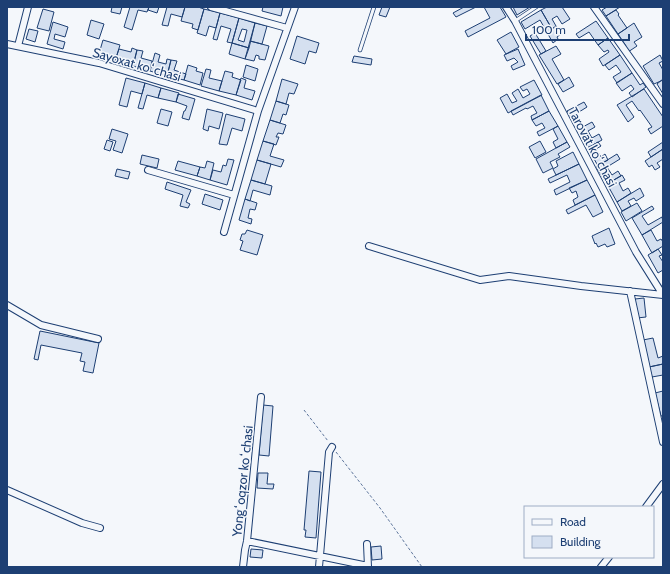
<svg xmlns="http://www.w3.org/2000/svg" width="670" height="574" font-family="Cabin,sans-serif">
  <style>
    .building { fill: #d5e0f0; stroke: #1d3f73; fill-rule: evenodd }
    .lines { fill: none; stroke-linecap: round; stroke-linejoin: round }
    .lane-casing { stroke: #1d3f73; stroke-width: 4.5 }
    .street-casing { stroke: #1d3f73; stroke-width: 8 }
    .path { stroke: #5e769c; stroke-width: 1; stroke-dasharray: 3 2; stroke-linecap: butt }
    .lane { stroke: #f4f7fb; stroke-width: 3 }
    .street { stroke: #f4f7fb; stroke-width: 6 }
    .labels { text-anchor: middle; stroke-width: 3; stroke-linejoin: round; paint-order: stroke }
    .street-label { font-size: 13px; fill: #1d3f73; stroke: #f4f7fb }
  </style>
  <rect width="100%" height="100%" fill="#f4f7fb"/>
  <!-- building -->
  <path class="building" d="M112 7H122L120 14 111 12Z
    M130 7H149L147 12 138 10 132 30 124 27Z
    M149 7H159L157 13 148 10Z
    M167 7H185L182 17 171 14 168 26 162 25Z
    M185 7H198L204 9 198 30 192 28 193 24 181 21Z
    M263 7H283L281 16 262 11Z
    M382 7H390L386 17 379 15Z
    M464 7H476L456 17 453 13Z
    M484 7H500L506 17 468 37 465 31 490 18Z
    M513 7H530L517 15Z
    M547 7H562L570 19 562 24 557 16 552 19 556 26 552 29 541 10Z
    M607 7H620L606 16 602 10Z
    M43 9 54 12 49 31 37 28Z
    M204 9 220 13 216 28 209 26 206 36 197 33Z
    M541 10 552 29 556 26 561 34 557 37 558 39 553 43 540 20 525 29 521 22Z
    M616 10 619 14 618 15 627 28 618 34 606 16Z
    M220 13 239 18 232 43 227 42 231 29 221 26 217 40 213 39Z
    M239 18 255 23 249 48 232 43ZM242 29 247 30 244 42 238 40Z
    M91 20 104 24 99 39 87 35Z
    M596 21 608 38 598 45 589 32 579 38 576 34Z
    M53 22 68 27 65 37 55 34 54 39 65 42 63 49 47 44Z
    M255 23 267 26 262 44 250 41Z
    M634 23 642 37 634 42 637 46 628 52 625 47 626 46 618 34Z
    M29 29 38 31 35 42 26 39Z
    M511 32 519 47 506 54 497 40Z
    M535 33 546 51 541 54 530 36Z
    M297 36 319 43 316 53 309 51 305 64 290 59Z
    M608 38 620 55 603 66 599 59 609 52 608 50 604 52 598 45Z
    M103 40 120 45 115 61 98 57Z
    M250 41 269 46 265 60 259 59V56L256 55 254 61 245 59Z
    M232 43 249 48 245 59 229 54Z
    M556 46 561 54 552 59 564 80 557 84 539 55Z
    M132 48 137 50 133 66 115 61 119 49 131 52Z
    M518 49 525 65 513 70 511 66 518 62 514 58 507 61 504 55Z
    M137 50 143 51 141 58 152 61 150 71 133 66Z
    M155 53 160 55 158 62 166 64 167 59 171 60 167 76 150 71Z
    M620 55 632 73 617 83 613 77 621 72 616 65 609 70 605 65Z
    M660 55 663 61 659 63 663 70V80L654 84 643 66Z
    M354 56 372 59 371 65 352 62Z
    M171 60 177 61 174 70 186 74 184 80 167 76Z
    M188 65 197 68 196 71 203 73 200 85 184 80Z
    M246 65 258 69 255 81 243 77Z
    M206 69 211 70 209 78 222 81 219 91 201 86Z
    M225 71 233 73 232 77 241 80 236 95 219 91Z
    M632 73 640 85 643 83 646 87 632 97 629 93 634 89 631 85 622 91 616 83Z
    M569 77 574 86 563 92 558 84Z
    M126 78 145 83 142 94 131 91 127 107 119 105Z
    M241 78 246 80 244 88 255 91 252 100 236 95Z
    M282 79 298 84 294 94 289 93 286 104 276 101Z
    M663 79V94L657 84Z
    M534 80 542 95 508 113 500 98 507 94 512 103 517 101 512 93 518 89 523 98 530 94 527 89 523 91 520 87Z
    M145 83 161 88 158 98 147 95 143 109 138 108Z
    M161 88 179 93 176 102 158 98Z
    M644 89 663 117V126L651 134 648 129 652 127 640 110 639 111 632 101 626 105 634 117 628 122 617 105Z
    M178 94 195 99 189 120 182 118 184 111H185L187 106 176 102Z
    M541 95 549 111 532 120 531 116 537 113 533 106 527 109 526 108 513 115 511 111Z
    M276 101 289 105 286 115 283 114 280 123 270 120Z
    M584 102 587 107 571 117 567 111Z
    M161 109 172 112 168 126 157 123Z
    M207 109 223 113 219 129 209 126 208 131 203 129Z
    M549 111 558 126 539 136 537 132 545 128 542 123 536 126 532 120Z
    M226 114 245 119 242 131 232 128 227 145 219 144Z
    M270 120 286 125 283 134 278 133 276 137H279L276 145 263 141Z
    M592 122 595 127 588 131 592 138 599 134 602 140 589 147 579 129Z
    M558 126 567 142 556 148 553 142 558 139 553 129Z
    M112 129 128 134 122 153 113 150 116 141 109 139Z
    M107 140 113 142 110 151 104 149Z
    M263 141 274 144 270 156 284 160 281 167 257 160Z
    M540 141 546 152 535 158 529 147Z
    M567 142 570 147 558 154 560 157 550 162 553 168 543 173 536 159Z
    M598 142 601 146 596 149 601 157 605 154 608 160 598 166 588 148Z
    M663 142V149L651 157 648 152Z
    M663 149V159L657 163 660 167 655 170 652 165 649 167 645 161Z
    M573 152 579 164 556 175 553 169 558 166 556 161Z
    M617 154 620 159 607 167 612 175 618 171 621 176 607 184 596 167Z
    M142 155 159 159 157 168 140 164Z
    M228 159 234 160 227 185 210 180 213 170 221 172 223 165 226 166Z
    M257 160 271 164 265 184 251 180Z
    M178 161 200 167 197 176 175 170Z
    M207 161 214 163 210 180 197 176 200 167 205 168Z
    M579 164 587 180 556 195 554 190 570 182 567 175 550 183 548 179Z
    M117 169 130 172 128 179 115 176Z
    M622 175 625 180 619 183 623 191 628 188 631 193 617 202 607 184Z
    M251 180 272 186 270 195 253 190 250 201 245 199Z
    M587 180 595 195 575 205 573 200 578 197 576 191 572 193 569 188Z
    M167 182 191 190 186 202 190 204 188 208 180 206 183 195 165 189Z
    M640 188 644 196 636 201 634 198 628 201 631 206 622 211 617 202Z
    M205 194 223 200 220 210 202 204Z
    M595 195 603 212 593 217 586 205 568 214 566 210Z
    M245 199 257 203 255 210 250 209 248 218 252 219 251 224 239 220Z
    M637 203 642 211 626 221 621 212Z
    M652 206 654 209 642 216 648 225 662 217 663 222 642 235 632 218Z
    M609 228 615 244 607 247 605 244 598 247 596 243 595 244 592 236Z
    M247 230 263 235 257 255 240 250 243 241 240 240 242 234H245Z
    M651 230 657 241 661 239 663 242V246L652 253 642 235Z
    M658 249 662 255 659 256 663 262V270L658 273 648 255Z
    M644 298 646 317 637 318 635 299Z
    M40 331 99 343 93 373 83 371 85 362 80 361 82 353 41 345 38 360 34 359Z
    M653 338 658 358 663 356V364L649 367 643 340Z
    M663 364V375L652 377 649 367Z
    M663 391V416H661L655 393Z
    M263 405 273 406 269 456 259 455Z
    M309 471 321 472 316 538 305 537 306 530H304Z
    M258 473H268L267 484H274L273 489 257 488Z
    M381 546 382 559 372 560 371 547Z
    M251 549 263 550 262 558 250 557Z"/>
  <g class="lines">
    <defs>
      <path id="lane" d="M515 21 536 7
        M360 50 374 7"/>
      <path id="street" d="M211 7 287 28
        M506 7 515 21 636 252 663 295
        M594 7 663 104
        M7 44 99 63 258 111
        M18 46 28 7
        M148 170 234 195
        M224 232 258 111 295 7
        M369 246 480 280 509 276 581 286 663 295
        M630 291 663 442
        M7 305 41 325 98 339
        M7 490 82 523 100 528
        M646 507 663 484
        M247 541 368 566
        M367 544 368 567
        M243 567 245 550 247 541 261 397
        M319 567 329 452 332 447
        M601 567 609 557"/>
    </defs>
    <!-- lane casing -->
    <use href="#lane" class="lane-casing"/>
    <!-- street casing -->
    <use href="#street" class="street-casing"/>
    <!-- path -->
    <path class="path" d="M304 410 328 441
      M336 452 380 508 422 567"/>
    <!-- lane -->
    <use href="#lane" class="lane"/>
    <!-- street -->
    <use href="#street" class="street"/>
  </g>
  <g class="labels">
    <!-- street labels -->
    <g class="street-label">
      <text transform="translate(137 64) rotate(16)" y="5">Sayoxat koʻchasi</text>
      <text transform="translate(593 147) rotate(62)" y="5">Tarovat koʻchasi</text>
      <text transform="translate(242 481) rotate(-84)" y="5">Yongʻoqzor koʻchasi</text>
    </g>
  </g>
  <!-- border -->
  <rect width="670" height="574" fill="none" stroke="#1d3f73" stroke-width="16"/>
  <!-- legend -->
  <rect x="524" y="506" width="130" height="52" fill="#f4f7fb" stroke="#9eadc5"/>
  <rect x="532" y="519" width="20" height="6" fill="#f4f7fb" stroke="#9eadc5"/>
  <text x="560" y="526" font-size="12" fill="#1d3f73">Road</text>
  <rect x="532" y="536" width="20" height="12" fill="#d5e0f0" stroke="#9eadc5"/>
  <text x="560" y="546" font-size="12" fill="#1d3f73">Building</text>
  <!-- scale -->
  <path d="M526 34v6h103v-6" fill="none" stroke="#1d3f73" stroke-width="2"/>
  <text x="532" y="34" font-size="12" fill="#1d3f73" stroke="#f4f7fb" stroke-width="3" paint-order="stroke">100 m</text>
</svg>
